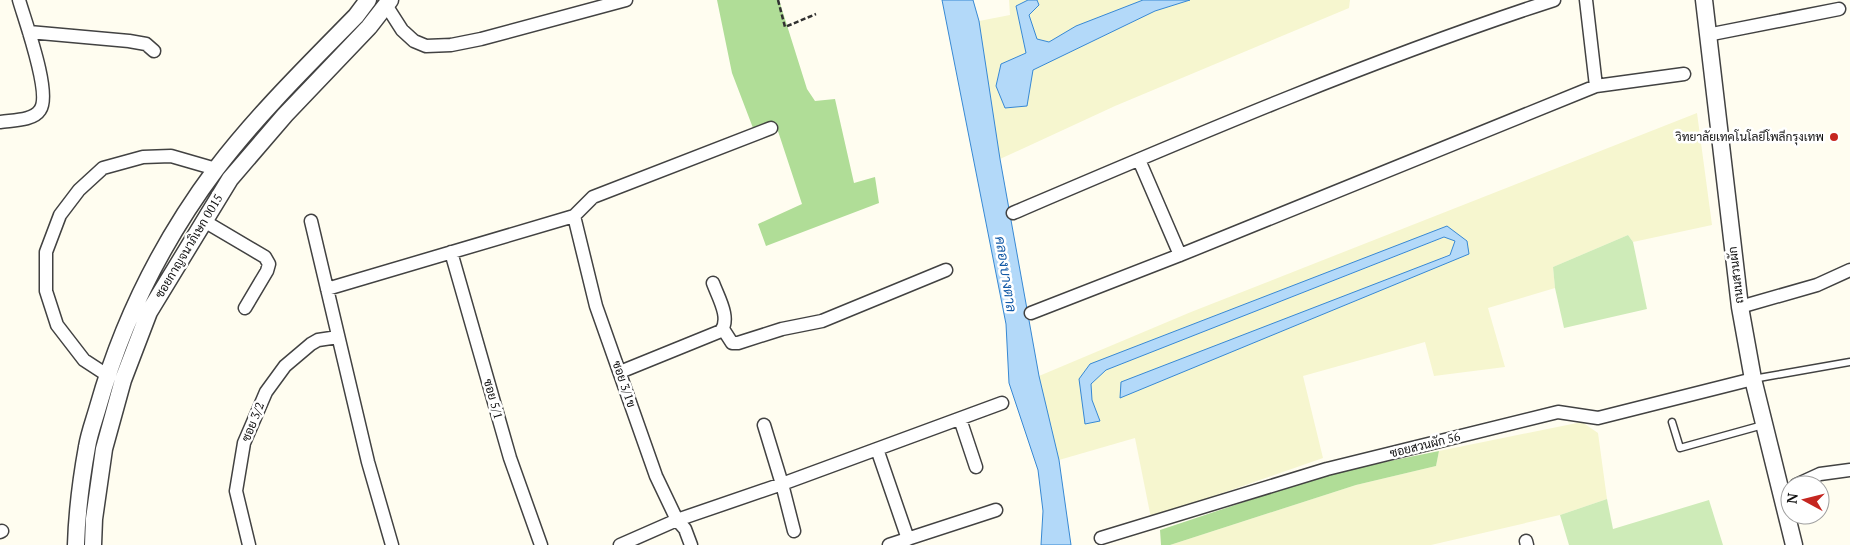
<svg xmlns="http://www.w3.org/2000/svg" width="1850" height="545" font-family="'PT Serif',Sarabun,serif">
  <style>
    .farmland { fill: #f6f6cf; fill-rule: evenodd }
    .green { fill: #ceebb8 }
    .forest { fill: #b0dd97 }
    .water { fill: #b3d9f9; stroke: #3788d3 }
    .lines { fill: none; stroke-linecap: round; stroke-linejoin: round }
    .service-casing { stroke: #424242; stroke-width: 9 }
    .minor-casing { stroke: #424242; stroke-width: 15 }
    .tertiary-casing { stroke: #424242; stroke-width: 19 }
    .path { stroke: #313131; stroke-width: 2.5; stroke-dasharray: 5 2.5; stroke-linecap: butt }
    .service { stroke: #fff; stroke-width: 6 }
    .minor { stroke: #fff; stroke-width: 12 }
    .tertiary { stroke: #fff; stroke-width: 16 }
    .poi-dot { fill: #c52620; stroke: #fff; stroke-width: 2 }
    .labels { text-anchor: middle; stroke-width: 5; stroke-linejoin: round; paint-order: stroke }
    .poi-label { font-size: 12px; fill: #0f0f0f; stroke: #fff; text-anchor: end }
    .street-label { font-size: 12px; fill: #0f0f0f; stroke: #fff }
    .water-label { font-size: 14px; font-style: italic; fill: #1259a6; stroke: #fff }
  </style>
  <rect width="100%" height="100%" fill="#fffdf0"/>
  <!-- farmland -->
  <path class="farmland" d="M1009 0H1028L1016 6 1026 53 1001 64 996 86 1005 108 1027 106 1033 70 1155 11 1190 0H1350L1349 8 1115 106 1000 159 979 21 1010 15Z
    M1037 0H1143L1077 26 1049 42 1037 39 1029 15 1039 5Z
    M1697 113 1712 225 1633 242 1628 235 1553 267 1555 288 1488 308 1505 367 1434 376 1425 342 1303 376 1323 458 1151 518 1135 438 1059 460 1039 376 1191 312ZM1447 226 1468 254 1121 397 1450 254 1455 241 1445 237 1106 370 1091 384 1092 400 1100 421 1079 379Z
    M1582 422 1598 433 1607 499 1560 515 1431 545H1170L1356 485 1436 466 1439 451Z"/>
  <!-- green -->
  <path class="green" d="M1628 235 1633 242 1647 309 1564 328 1555 288 1553 267Z
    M1607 499 1613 529 1709 500 1723 545H1569L1560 515Z"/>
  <!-- forest -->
  <path class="forest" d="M717 0H779L807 89 815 101 835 99 854 183 875 177 879 203 766 246 758 224 802 204 775 122 753 128 732 73Z
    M1439 451 1436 466 1356 485 1170 545H1161L1160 530 1331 473Z"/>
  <!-- water -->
  <path class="water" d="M942 0H973L979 21 1000 159 1039 376 1059 460 1071 545H1041L1043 511 1038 470 1009 383 1006 324Z
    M1028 0H1037L1039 5 1029 15 1037 39 1049 42 1076 26 1143 0H1190L1155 11 1033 70 1027 106 1005 108 996 86 1001 64 1026 53 1016 6Z
    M1447 226 1467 241 1469 254 1120 398 1121 382 1450 255 1455 241 1444 237 1106 370 1091 384 1092 400 1100 421 1085 424 1079 379 1090 364Z"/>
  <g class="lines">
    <defs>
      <path id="service" d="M1753 379 1850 362
        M1672 422 1680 448 1763 425"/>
      <path id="minor" d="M1586 0 1596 86
        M386 5 402 30 414 41 426 46 451 45 481 39 626 0
        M29 32 129 41 146 44 154 51
        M1707 35 1839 9
        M0 122C12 120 33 121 40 110 52 94 25 21 19 0
        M1139 160 1180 255
        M1013 213C1191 137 1370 60 1554 0
        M574 216 596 306 656 476 677 520 685 529 691 545
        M204 221 265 257 269 264 267 271 245 308
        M311 221 368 462 392 545
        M451 252 510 458 541 545
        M327 289 574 216 593 197 771 128
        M1740 307 1817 285 1850 270
        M1031 313 1180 255 1596 86 1684 74
        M723 329 732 343H738L782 329 822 321 946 270
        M620 372 721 331C731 318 718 297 713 283
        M107 375 84 360 57 325 46 291V252L60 215 79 190 103 168 143 157 171 156 216 169
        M960 419 976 467
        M764 425 782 484 794 531
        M877 449 908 539
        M1796 485 1820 474 1850 470
        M0 532 2 531
        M1101 538 1327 469 1558 412 1598 418 1753 379
        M1526 541 1527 545
        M249 545 236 491 244 443 266 392 285 366 311 344 318 340 338 337
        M620 545 677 520 782 484 1002 403
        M889 545 996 510"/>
      <path id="tertiary" d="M1704 0 1740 307 1753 379 1794 545
        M76 545C77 512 81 480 87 447 89 434 94 421 98 407 122 322 163 240 216 169 258 114 308 65 356 16L368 0
        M93 545 94 519 104 449 123 380 149 312 230 179 285 115 369 27 390 0"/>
    </defs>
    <!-- service casing -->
    <use href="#service" class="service-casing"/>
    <!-- minor casing -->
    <use href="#minor" class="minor-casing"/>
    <!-- tertiary casing -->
    <use href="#tertiary" class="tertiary-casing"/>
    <!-- path -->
    <path class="path" d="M778 0 785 27 816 14"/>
    <!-- service -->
    <use href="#service" class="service"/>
    <!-- minor -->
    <use href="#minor" class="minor"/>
    <!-- tertiary -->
    <use href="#tertiary" class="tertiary"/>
  </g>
  <!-- markers -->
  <circle class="poi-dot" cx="1834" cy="137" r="5"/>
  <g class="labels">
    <!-- poi labels -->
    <g class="poi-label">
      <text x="1824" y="141">วิทยาลัยเทคโนโลยีโพลีกรุงเทพ</text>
    </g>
    <!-- street labels -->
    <g class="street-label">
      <text transform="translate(189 246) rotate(-59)" y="4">ซอยกาญจนาภิเษก 0015</text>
      <text transform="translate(1736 275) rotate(-97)" y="4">ถนนสวนผัก</text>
      <text transform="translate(624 384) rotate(71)" y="4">ซอย 3/1ข</text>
      <text transform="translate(493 399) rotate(74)" y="4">ซอย 5/1</text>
      <text transform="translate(253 422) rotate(-68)" y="4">ซอย 3/2</text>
      <text transform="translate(1425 445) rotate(-14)" y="4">ซอยสวนผัก 56</text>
    </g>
    <!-- water labels -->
    <g class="water-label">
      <text transform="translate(1006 274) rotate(81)" y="5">คลองบางตาล</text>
    </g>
  </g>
  <!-- north arrow -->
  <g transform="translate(1805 500) rotate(277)"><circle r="24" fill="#ffffff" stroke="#9f9f9f"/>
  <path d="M0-4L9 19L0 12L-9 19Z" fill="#c52620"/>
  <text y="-8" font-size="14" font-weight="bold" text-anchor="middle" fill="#0f0f0f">N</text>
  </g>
</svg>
